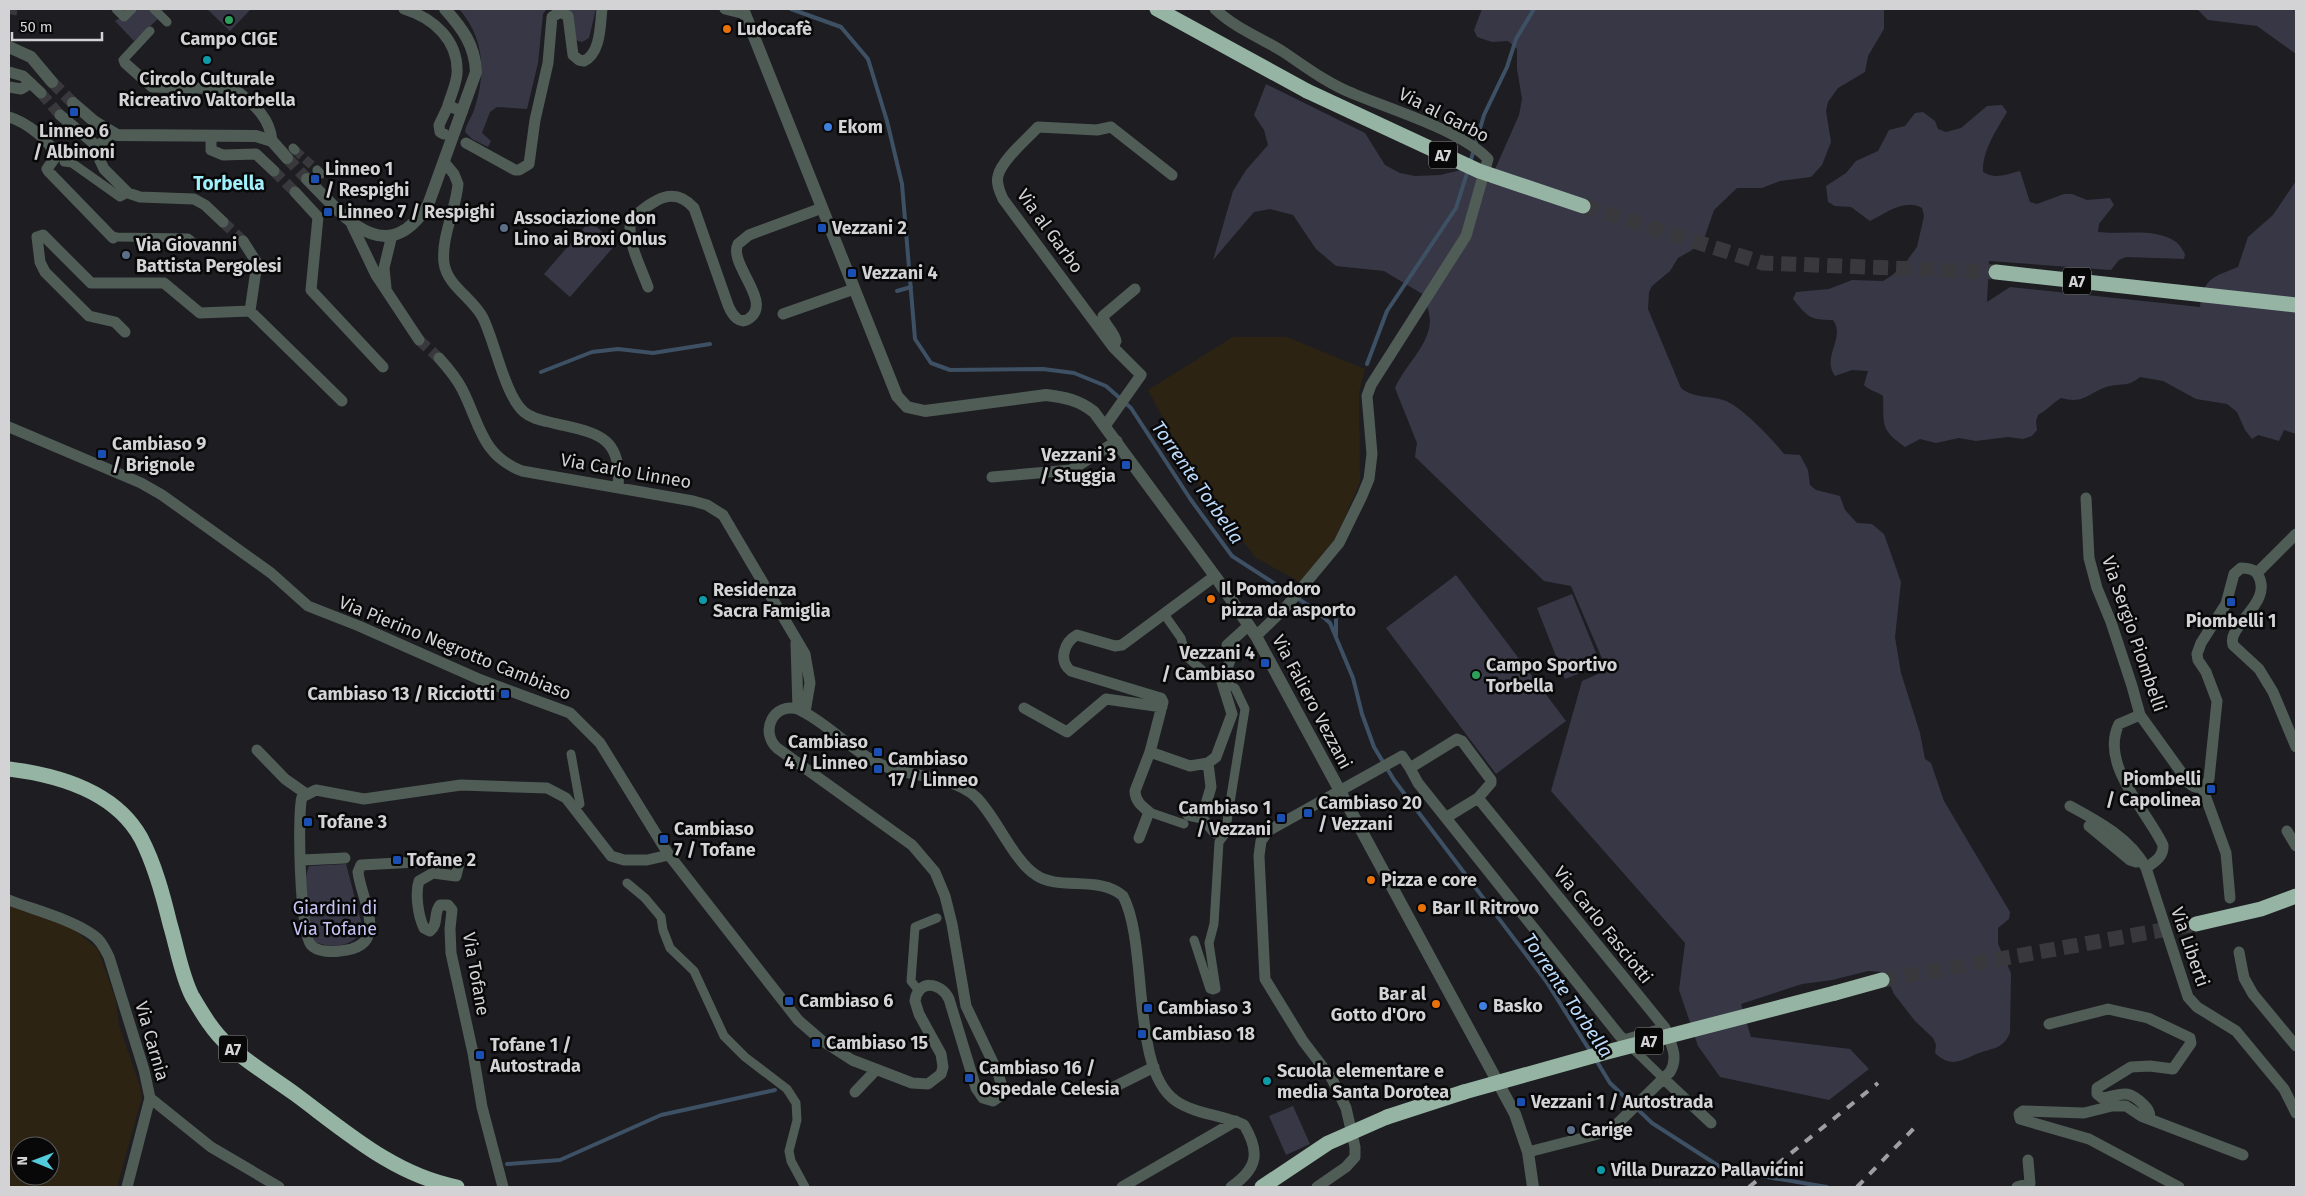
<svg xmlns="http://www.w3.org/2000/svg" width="2305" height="1196" font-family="'Fira Sans',sans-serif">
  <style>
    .commercial { fill: #2c2313; fill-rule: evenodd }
    .green { fill: #383746 }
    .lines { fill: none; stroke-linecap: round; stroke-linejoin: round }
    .stream { stroke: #3e5064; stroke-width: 4 }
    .pedestrian-tunnel { stroke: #38383d; stroke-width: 9; stroke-dasharray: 9 4.5; stroke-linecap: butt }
    .minor-tunnel { stroke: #38383d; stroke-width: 11; stroke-dasharray: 11 5.5; stroke-linecap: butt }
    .tertiary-tunnel { stroke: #38383d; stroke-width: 12; stroke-dasharray: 12 6; stroke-linecap: butt }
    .motorway-tunnel { stroke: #38383d; stroke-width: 15; stroke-dasharray: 15 8; stroke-linecap: butt }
    .pedestrian { stroke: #505c56; stroke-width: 9 }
    .minor { stroke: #505c56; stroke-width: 11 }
    .tertiary { stroke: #505c56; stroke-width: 12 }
    .motorway { stroke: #95b4a4; stroke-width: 15 }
    .rail { stroke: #9f9fa3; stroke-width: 4; stroke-dasharray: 9 9; stroke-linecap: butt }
    .motorway-bridge { stroke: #95b4a4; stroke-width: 15 }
    .leisure-dot { fill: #2e9e5b; stroke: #080809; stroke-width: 2 }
    .food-dot { fill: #e8710a; stroke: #080809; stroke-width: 2 }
    .culture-dot { fill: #0f9aa8; stroke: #080809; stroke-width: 2 }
    .transit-dot { fill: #1a4fb4; stroke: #080809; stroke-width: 2 }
    .shop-dot { fill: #3f7fe0; stroke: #080809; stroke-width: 2 }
    .service-dot { fill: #5c6f8a; stroke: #080809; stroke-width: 2 }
    .labels { text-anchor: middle; stroke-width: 5; stroke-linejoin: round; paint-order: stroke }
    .shield { fill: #080809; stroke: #969698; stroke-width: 1 }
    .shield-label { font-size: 16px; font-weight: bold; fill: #d3d3d6 }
    .poi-label { font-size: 18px; font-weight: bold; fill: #d3d3d6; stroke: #080809; text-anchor: start }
    .street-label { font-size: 18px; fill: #d3d3d6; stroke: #080809 }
    .park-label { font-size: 18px; fill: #c6c3f5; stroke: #080809 }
    .neighbourhood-label { font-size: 19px; font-weight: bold; fill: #a1f1fd; stroke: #080809 }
    .water-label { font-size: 19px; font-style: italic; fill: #bbd9fa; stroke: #080809 }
  </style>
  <rect width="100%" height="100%" fill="#1d1d22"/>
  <!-- commercial -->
  <path class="commercial" d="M1233 337H1287L1365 369 1359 393 1360 482 1336 538 1300 582 1256 558 1195 479 1148 390Z
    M9 903 72 928 98 949 116 1001 119 1025 140 1086 142 1097 117 1187H9ZM20 1146H50V1176H20Z"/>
  <!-- green -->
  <path class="green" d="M135 9H150L159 18 134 41 115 21Z
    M207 9H251L230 31Z
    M459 9H547L543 14 538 63 527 109 497 107 490 112 482 133 491 141 488 147 472 139 465 132C466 123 473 116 475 107 486 72 484 37 459 9Z
    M568 9H596L589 38 582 42 575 40 573 17Z
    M1482 9H1884V29L1868 56 1865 72 1838 88 1828 102 1826 111 1831 142 1822 165 1811 177 1780 181 1762 188H1737L1714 210 1704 239 1692 250 1678 258 1670 271 1652 286 1649 292 1648 309 1681 388C1694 399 1711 395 1726 401 1743 408 1773 440 1784 454L1800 455 1808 470 1810 485 1816 490 1840 496 1845 510 1857 523 1872 524 1884 534 1901 582 1895 637 1901 673 1920 733 1925 759 1931 763 1944 801 2010 912 2009 919 1998 928V944L2011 973 2010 1033C2003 1049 1993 1048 1979 1053 1961 1060 1952 1069 1935 1053L1936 1045 1933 1038 1915 1021 1894 994 1884 972 1868 971 1832 980 1802 984 1741 1004 1751 1037 1850 1049 1869 1069 1829 1100 1720 1077 1698 1046 1679 990 1685 943 1551 791 1582 681 1607 670 1571 586 1544 581 1415 457 1417 443 1395 388C1405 365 1428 347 1430 322 1430 313 1426 303 1424 295L1384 271 1336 266 1316 249 1293 215 1270 209 1254 212 1213 260 1233 191 1246 170 1268 145 1264 130 1254 115 1266 84 1365 133 1385 165 1400 173 1415 176 1440 175 1461 170 1489 183 1519 115 1522 99 1517 69V49L1508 41 1492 42 1477 37 1474 30Z
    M2197 9H2296V54L2257 26 2208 20Z
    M2002 105 2007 112C1997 129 1982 151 1983 172 1995 180 2007 174 2020 171L2030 202 2037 204 2064 194H2072L2087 200 2110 198 2114 205 2099 224 2098 232C2121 235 2156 227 2176 242 2179 244 2183 250 2185 254L2184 259 2126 257 2119 260 2111 270 1989 261 1987 302 2010 287 2200 307C2203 278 2213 277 2238 267L2248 237 2273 215 2296 181V434L2284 430 2279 441 2258 435 2252 439 2245 430 2237 412 2227 404 2196 399 2163 381 2140 377C2127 387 2125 383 2110 386 2089 391 2086 405 2061 398 2053 403 2047 410 2038 415L2036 421 2037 430 2032 436 2023 439 2008 437 1976 441 1959 438 1936 443 1920 439 1905 447C1880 429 1884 426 1883 396 1876 391 1870 391 1864 385L1868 371 1852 370 1835 376C1821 357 1846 338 1833 320 1809 320 1808 317 1793 299L1796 292 1829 289 1852 280 1883 281 1891 276 1903 266 1917 247 1924 216 1922 208C1905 198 1886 213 1870 221L1851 207 1835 206 1828 202 1826 186 1846 173 1856 161 1878 151 1889 130 1905 126 1915 113 1923 112 1935 121 1938 129 1946 132 1961 128 1987 106Z
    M590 221 616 244 570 297 544 274Z
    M1456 575 1566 721 1496 774 1386 628Z
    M1572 594 1601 665 1565 679 1537 608Z
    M346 864 363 929C355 947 331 949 315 942 309 921 300 887 309 866Z
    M1293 1106 1310 1144 1286 1155 1269 1116Z"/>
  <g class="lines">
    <!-- stream -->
    <path class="stream" d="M791 9 841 27 868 59 887 121 902 184 915 339 931 363 950 370 1043 369 1074 373 1106 386 1131 408 1191 500 1232 556 1314 609 1330 623 1353 678 1362 714 1374 747 1394 780 1546 981 1592 1054
      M1470 163 1484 115 1507 67 1516 39 1534 9
      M897 291 911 287
      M1367 364 1387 311 1456 208 1468 170
      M541 372 592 352 618 349 653 353 710 344
      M1336 635V617
      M1596 1060 1610 1083 1652 1123 1725 1170 1827 1187
      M507 1164 560 1160 661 1115 775 1090"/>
    <!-- pedestrian-tunnel -->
    <path class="pedestrian-tunnel" d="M295 150 317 170"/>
    <!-- minor-tunnel -->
    <path class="minor-tunnel" d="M41 93 60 115
      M274 171 295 192
      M223 222 243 241
      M419 340 439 358"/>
    <!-- tertiary-tunnel -->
    <path class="tertiary-tunnel" d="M52 82 73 103
      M287 158 307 179"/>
    <!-- motorway-tunnel -->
    <path class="motorway-tunnel" d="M9 14 10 9
      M1583 206 1763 263 1996 272
      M1882 980 2196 924"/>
    <!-- pedestrian -->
    <path class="pedestrian" d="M116 9 124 17 132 9
      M154 9 167 22
      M125 63 123 60 150 31
      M293 148 295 150
      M64 162 72 163 120 197 128 193
      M317 170 321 174
      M110 235 117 237 188 238 194 243
      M1164 614 1181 638 1186 656 1202 670
      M571 754 580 804
      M1149 812 1184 824
      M627 883 645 898 661 917 663 930 670 948 694 971 724 1036 745 1057 787 1089 796 1103 797 1120 789 1151 791 1161 805 1187
      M1194 940 1210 989 1213 990 1216 989 1209 943 1214 924 1219 842 1225 834 1245 709 1235 688 1222 682
      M919 991 911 981 915 927 937 918
      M1628 1044 1664 1079"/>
    <!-- minor -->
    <path class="minor" d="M404 9C434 18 459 41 457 74 456 85 451 95 448 105L462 112
      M725 9 745 14
      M1215 9C1235 28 1259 37 1282 51 1306 67 1328 84 1354 94 1392 110 1460 130 1488 159L1466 236 1371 385 1367 396 1372 454 1369 479 1362 496 1339 543 1285 608 1256 636
      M125 63 152 87 235 89C253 104 270 117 272 141
      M9 72 23 76 41 93
      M9 87 21 89 31 83
      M60 115 98 147 111 133
      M9 117C23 121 56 142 54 159L47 169 49 172 113 238
      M444 134 440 132 439 125 448 106
      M211 136V150L223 155 256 154 274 171
      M466 143 515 170H519L529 164 535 120 548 63 552 17 560 12 568 16 573 55 579 60 584 61C601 53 600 25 602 9
      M98 147 97 154 104 169 128 193 140 197 194 199 205 205 223 222
      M444 162 454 174 458 184C456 210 441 236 444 263 447 286 473 298 483 318 495 342 505 396 524 412 531 418 540 420 549 422 592 433 623 432 618 487
      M295 192 318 217 311 290 383 367
      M352 225 376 275 419 340
      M243 241 257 263 250 311 342 401
      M648 287C641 267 626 241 631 219 651 203 672 183 694 208L728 305C732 315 740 327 751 317 771 300 728 263 738 244L749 235 822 208
      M386 288 384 268 392 235
      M783 314 854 289
      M125 332 115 322 89 316 45 272 40 262 37 237 43 235 91 283H164L200 313 250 311
      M1113 347 1116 341C1114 331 1104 325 1103 316L1135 289
      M439 358C448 368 456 377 462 389 480 424 481 455 522 471L693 501 707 505 723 515 805 654 810 683 805 712
      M1105 426 1141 375 1113 347 1003 199C1000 192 996 184 998 176 1001 161 1027 139 1038 127L1097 130 1111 127 1172 175
      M9 427 141 483 162 495 271 573 308 606 359 626 481 680 570 713 600 743 669 855 798 1020 821 1040 852 1060 912 1083 928 1084 941 1074 943 1067 941 1054 919 1014 915 1001C918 979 941 982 949 999L976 1088 983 1098 993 1101 1000 1096 1002 1087 998 1073 966 1006 952 924 945 896 935 872 912 845 777 748C759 731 774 702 798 709 830 724 853 754 887 767 914 777 953 776 976 797 997 818 1013 860 1036 875 1058 891 1100 875 1123 896 1149 945 1130 1070 1176 1101 1195 1114 1223 1115 1244 1125 1261 1153 1257 1169 1231 1187
      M992 477 1071 470 1117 441
      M2086 498 2089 558 2097 588 2111 622 2132 686 2140 715 2189 783C2197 790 2205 789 2209 779L2217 701 2206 672 2198 660 2197 654 2201 643 2226 604 2234 574 2241 568C2248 568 2255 569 2258 575 2271 598 2242 616 2234 634 2232 638 2232 641 2233 645L2259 669 2273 692 2296 747
      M2257 573 2296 534
      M796 643 798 709
      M1024 708 1067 732 1106 699 1162 707
      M2140 715 2119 724C2099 764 2147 811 2163 845 2164 857 2154 862 2146 868
      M257 750 285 779 305 793
      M1150 752 1190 766 1208 763 1216 757 1232 714 1222 682 1230 660 1227 645 1249 625
      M1208 763 1211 787 1202 818 1215 833
      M1410 768 1418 783 1619 1035 1624 1040 1665 1028
      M2202 787 2226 853 2230 898
      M2070 806C2098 821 2131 839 2146 868L2188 997 2197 1007 2236 1031 2284 1089 2296 1113
      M1188 815 1202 818
      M1447 817 1478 798
      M2089 826 2130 860 2136 862 2142 861
      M2287 831 2296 846
      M1139 838 1149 812C1142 806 1135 801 1135 791L1150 752 1163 702 1161 698 1157 697 1071 671C1058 661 1064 642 1077 635L1115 646 1122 645 1215 576
      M302 860 345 858
      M9 900C34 910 71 919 93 935 101 940 105 949 109 957L144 1070 150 1098 211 1147 279 1187
      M2239 952 2244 978 2253 994 2296 1046
      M2049 1024 2108 1009 2148 1018 2190 1038 2191 1043 2173 1069 2150 1066 2131 1067 2097 1088V1094L2102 1098C2122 1095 2126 1088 2143 1104 2147 1108 2150 1111 2150 1118
      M1664 1079 1711 1123
      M1114 1087 1154 1067
      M855 1092 876 1070
      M127 1187 150 1098
      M503 1187 482 1107 473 1053 451 953 450 929 452 910 448 905H440C433 913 439 924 430 931L424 928C418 916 415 893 419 881L433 873 456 876 459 864 454 860 361 865 358 872C361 900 392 947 340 951 332 952 317 952 311 945 300 933 297 814 302 797L316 790 364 799 461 785 547 788 566 798 611 856 624 860H647L669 855
      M1122 1187 1236 1121
      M1317 1187 1346 1167 1355 1157V1147L1346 1108 1332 1079 1303 1041 1265 979 1259 856 1261 841 1268 831 1402 756 1410 768 1457 739 1462 741 1491 780V783L1478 798 1665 1028C1671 1044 1679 1057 1670 1072L1615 1126 1606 1132 1528 1152
      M2017 1187 2030 1183 2028 1160
      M2179 1187 2089 1139 2020 1119 2019 1114 2023 1111 2084 1113 2112 1106H2126L2141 1116 2243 1155"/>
    <!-- tertiary -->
    <path class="tertiary" d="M743 9 897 396 907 407 925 411 1046 395C1064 397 1079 400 1094 412L1215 576 1256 636 1515 1114 1528 1152 1533 1187
      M9 47 31 57 52 82
      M73 103 95 122 117 135 256 136 272 141 287 158
      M307 179C343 215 385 272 428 205L476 72C475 45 462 28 445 9"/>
    <!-- motorway -->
    <path class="motorway" d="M1157 9 1307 91
      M1996 272 2296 305
      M9 769C58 775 115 791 141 838 155 865 163 895 170 924 177 947 181 974 192 996 202 1013 213 1032 228 1045 248 1063 273 1078 295 1094 345 1131 394 1175 457 1187
      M2196 924 2261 909 2296 896
      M1835 993 1882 980
      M1387 1117 1464 1092"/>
    <!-- rail -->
    <path class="rail" d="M1749 1187 1878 1083
      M1857 1187 1918 1124"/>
    <!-- motorway-bridge -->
    <path class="motorway-bridge" d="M1307 91 1479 171 1583 206
      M1464 1092 1607 1052 1835 993
      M1262 1187 1328 1143 1387 1117"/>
  </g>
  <!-- markers -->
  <g class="leisure-dot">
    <circle cx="229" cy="20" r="5"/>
    <circle cx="1476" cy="675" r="5"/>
  </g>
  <g class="food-dot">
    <circle cx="727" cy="29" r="5"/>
    <circle cx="1211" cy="599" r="5"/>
    <circle cx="1371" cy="880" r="5"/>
    <circle cx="1422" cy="908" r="5"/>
    <circle cx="1436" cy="1004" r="5"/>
  </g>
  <g class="culture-dot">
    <circle cx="207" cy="60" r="5"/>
    <circle cx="703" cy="600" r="5"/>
    <circle cx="1267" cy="1081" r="5"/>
    <circle cx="1601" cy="1170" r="5"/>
  </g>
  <g class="transit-dot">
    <rect x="69" y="107" width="10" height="10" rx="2.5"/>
    <rect x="310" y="174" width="10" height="10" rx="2.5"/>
    <rect x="323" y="207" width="10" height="10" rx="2.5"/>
    <rect x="817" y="223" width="10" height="10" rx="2.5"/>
    <rect x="847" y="268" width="10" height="10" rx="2.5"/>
    <rect x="97" y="449" width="10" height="10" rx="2.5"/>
    <rect x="1121" y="460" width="10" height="10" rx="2.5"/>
    <rect x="2226" y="597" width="10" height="10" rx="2.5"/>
    <rect x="1260" y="658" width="10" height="10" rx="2.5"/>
    <rect x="500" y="689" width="10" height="10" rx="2.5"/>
    <rect x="873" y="747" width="10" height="10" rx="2.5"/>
    <rect x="873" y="764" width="10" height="10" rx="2.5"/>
    <rect x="2206" y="784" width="10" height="10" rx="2.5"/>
    <rect x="1303" y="808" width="10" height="10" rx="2.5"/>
    <rect x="1276" y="813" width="10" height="10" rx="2.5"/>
    <rect x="303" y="817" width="10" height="10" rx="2.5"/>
    <rect x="659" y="834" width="10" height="10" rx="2.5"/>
    <rect x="392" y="855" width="10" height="10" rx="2.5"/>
    <rect x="784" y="996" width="10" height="10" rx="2.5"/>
    <rect x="1143" y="1003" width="10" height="10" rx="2.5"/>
    <rect x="1137" y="1029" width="10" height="10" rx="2.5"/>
    <rect x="811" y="1038" width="10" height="10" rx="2.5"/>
    <rect x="475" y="1050" width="10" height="10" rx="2.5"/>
    <rect x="964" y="1073" width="10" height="10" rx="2.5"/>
    <rect x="1516" y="1097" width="10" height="10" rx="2.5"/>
  </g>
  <g class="shop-dot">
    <circle cx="828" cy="127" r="5"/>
    <circle cx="1483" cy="1006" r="5"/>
  </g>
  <g class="service-dot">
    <circle cx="504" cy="228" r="5"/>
    <circle cx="126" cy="255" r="5"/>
    <circle cx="1571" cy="1130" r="5"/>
  </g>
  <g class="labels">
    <!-- shield labels -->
    <g class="shield">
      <rect x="1429" y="141.5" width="28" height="27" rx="4"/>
      <rect x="2063" y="267.5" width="28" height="27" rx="4"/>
      <rect x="1635" y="1027.5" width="28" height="27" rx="4"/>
      <rect x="219" y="1035.5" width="28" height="27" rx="4"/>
    </g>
    <g class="shield-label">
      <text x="1443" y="161">A7</text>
      <text x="2077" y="287">A7</text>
      <text x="1649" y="1047">A7</text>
      <text x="233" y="1055">A7</text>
    </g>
    <!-- poi labels -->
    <g class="poi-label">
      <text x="737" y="35">Ludocafè</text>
      <text x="229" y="45" text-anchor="middle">Campo CIGE</text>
      <text x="207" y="85" text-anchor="middle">Circolo Culturale<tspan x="207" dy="21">Ricreativo Valtorbella</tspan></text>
      <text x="838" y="133">Ekom</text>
      <text x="74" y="137" text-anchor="middle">Linneo 6<tspan x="74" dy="21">/ Albinoni</tspan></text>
      <text x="325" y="175">Linneo 1<tspan x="325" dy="21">/ Respighi</tspan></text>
      <text x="338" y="218">Linneo 7 / Respighi</text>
      <text x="514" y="224">Associazione don<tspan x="514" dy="21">Lino ai Broxi Onlus</tspan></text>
      <text x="832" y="234">Vezzani 2</text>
      <text x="136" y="251">Via Giovanni<tspan x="136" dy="21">Battista Pergolesi</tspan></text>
      <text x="862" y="279">Vezzani 4</text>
      <text x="112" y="450">Cambiaso 9<tspan x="112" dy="21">/ Brignole</tspan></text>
      <text x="1116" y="461" text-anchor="end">Vezzani 3<tspan x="1116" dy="21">/ Stuggia</tspan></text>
      <text x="1221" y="595">Il Pomodoro<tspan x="1221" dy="21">pizza da asporto</tspan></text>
      <text x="713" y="596">Residenza<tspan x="713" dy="21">Sacra Famiglia</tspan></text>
      <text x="2231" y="627" text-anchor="middle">Piombelli 1</text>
      <text x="1255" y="659" text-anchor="end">Vezzani 4<tspan x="1255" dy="21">/ Cambiaso</tspan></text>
      <text x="1486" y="671">Campo Sportivo<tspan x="1486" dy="21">Torbella</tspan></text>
      <text x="495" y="700" text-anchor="end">Cambiaso 13 / Ricciotti</text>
      <text x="868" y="748" text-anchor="end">Cambiaso<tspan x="868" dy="21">4 / Linneo</tspan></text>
      <text x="888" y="765">Cambiaso<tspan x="888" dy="21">17 / Linneo</tspan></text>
      <text x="2201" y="785" text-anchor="end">Piombelli<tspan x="2201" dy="21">/ Capolinea</tspan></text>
      <text x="1318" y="809">Cambiaso 20<tspan x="1318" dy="21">/ Vezzani</tspan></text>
      <text x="1271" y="814" text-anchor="end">Cambiaso 1<tspan x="1271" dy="21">/ Vezzani</tspan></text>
      <text x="318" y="828">Tofane 3</text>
      <text x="674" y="835">Cambiaso<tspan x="674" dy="21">7 / Tofane</tspan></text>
      <text x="407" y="866">Tofane 2</text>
      <text x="1381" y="886">Pizza e core</text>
      <text x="1432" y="914">Bar Il Ritrovo</text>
      <text x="1426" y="1000" text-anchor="end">Bar al<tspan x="1426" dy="21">Gotto d'Oro</tspan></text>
      <text x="799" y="1007">Cambiaso 6</text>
      <text x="1493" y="1012">Basko</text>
      <text x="1158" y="1014">Cambiaso 3</text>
      <text x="1152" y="1040">Cambiaso 18</text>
      <text x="826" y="1049">Cambiaso 15</text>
      <text x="490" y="1051">Tofane 1 /<tspan x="490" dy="21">Autostrada</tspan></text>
      <text x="979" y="1074">Cambiaso 16 /<tspan x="979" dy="21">Ospedale Celesia</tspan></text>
      <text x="1277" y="1077">Scuola elementare e<tspan x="1277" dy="21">media Santa Dorotea</tspan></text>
      <text x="1531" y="1108">Vezzani 1 / Autostrada</text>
      <text x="1581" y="1136">Carige</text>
      <text x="1611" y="1176">Villa Durazzo Pallavicini</text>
    </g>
    <!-- street labels -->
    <g class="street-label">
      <text transform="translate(1444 115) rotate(27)" y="6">Via al Garbo</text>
      <text transform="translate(1050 231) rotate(54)" y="6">Via al Garbo</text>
      <text transform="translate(626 471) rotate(10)" y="6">Via Carlo Linneo</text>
      <text transform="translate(2134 634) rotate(71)" y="6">Via Sergio Piombelli</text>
      <text transform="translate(455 648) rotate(22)" y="6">Via Pierino Negrotto Cambiaso</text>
      <text transform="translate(1312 702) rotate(62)" y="6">Via Faliero Vezzani</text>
      <text transform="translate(1603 925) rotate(51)" y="6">Via Carlo Fasciotti</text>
      <text transform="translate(2190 947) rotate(71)" y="6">Via Liberti</text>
      <text transform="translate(476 974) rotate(80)" y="6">Via Tofane</text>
      <text transform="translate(152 1041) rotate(74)" y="6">Via Carnia</text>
    </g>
    <!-- park labels -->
    <g class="park-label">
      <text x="335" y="914">Giardini di<tspan x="335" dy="21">Via Tofane</tspan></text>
    </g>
    <!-- neighbourhood labels -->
    <g class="neighbourhood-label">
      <text x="229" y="190">Torbella</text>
    </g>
    <!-- water labels -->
    <g class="water-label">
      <text transform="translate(1198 482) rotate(55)" y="7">Torrente Torbella</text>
      <text transform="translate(1568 995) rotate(56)" y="7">Torrente Torbella</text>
    </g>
  </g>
  <!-- border -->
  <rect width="2305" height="1196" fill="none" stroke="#d3d3d6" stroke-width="20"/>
  <!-- north arrow -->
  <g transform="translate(35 1161) rotate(271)"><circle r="24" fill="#080809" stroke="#59595b"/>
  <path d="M0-4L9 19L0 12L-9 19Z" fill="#53cbdb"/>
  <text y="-8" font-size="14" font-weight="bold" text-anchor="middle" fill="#d3d3d6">N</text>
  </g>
  <!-- scale -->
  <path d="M12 32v8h90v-8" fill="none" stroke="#d3d3d6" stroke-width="2.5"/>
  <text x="20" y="32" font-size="15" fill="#d3d3d6" stroke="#080809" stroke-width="4" paint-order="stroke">50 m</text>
</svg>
